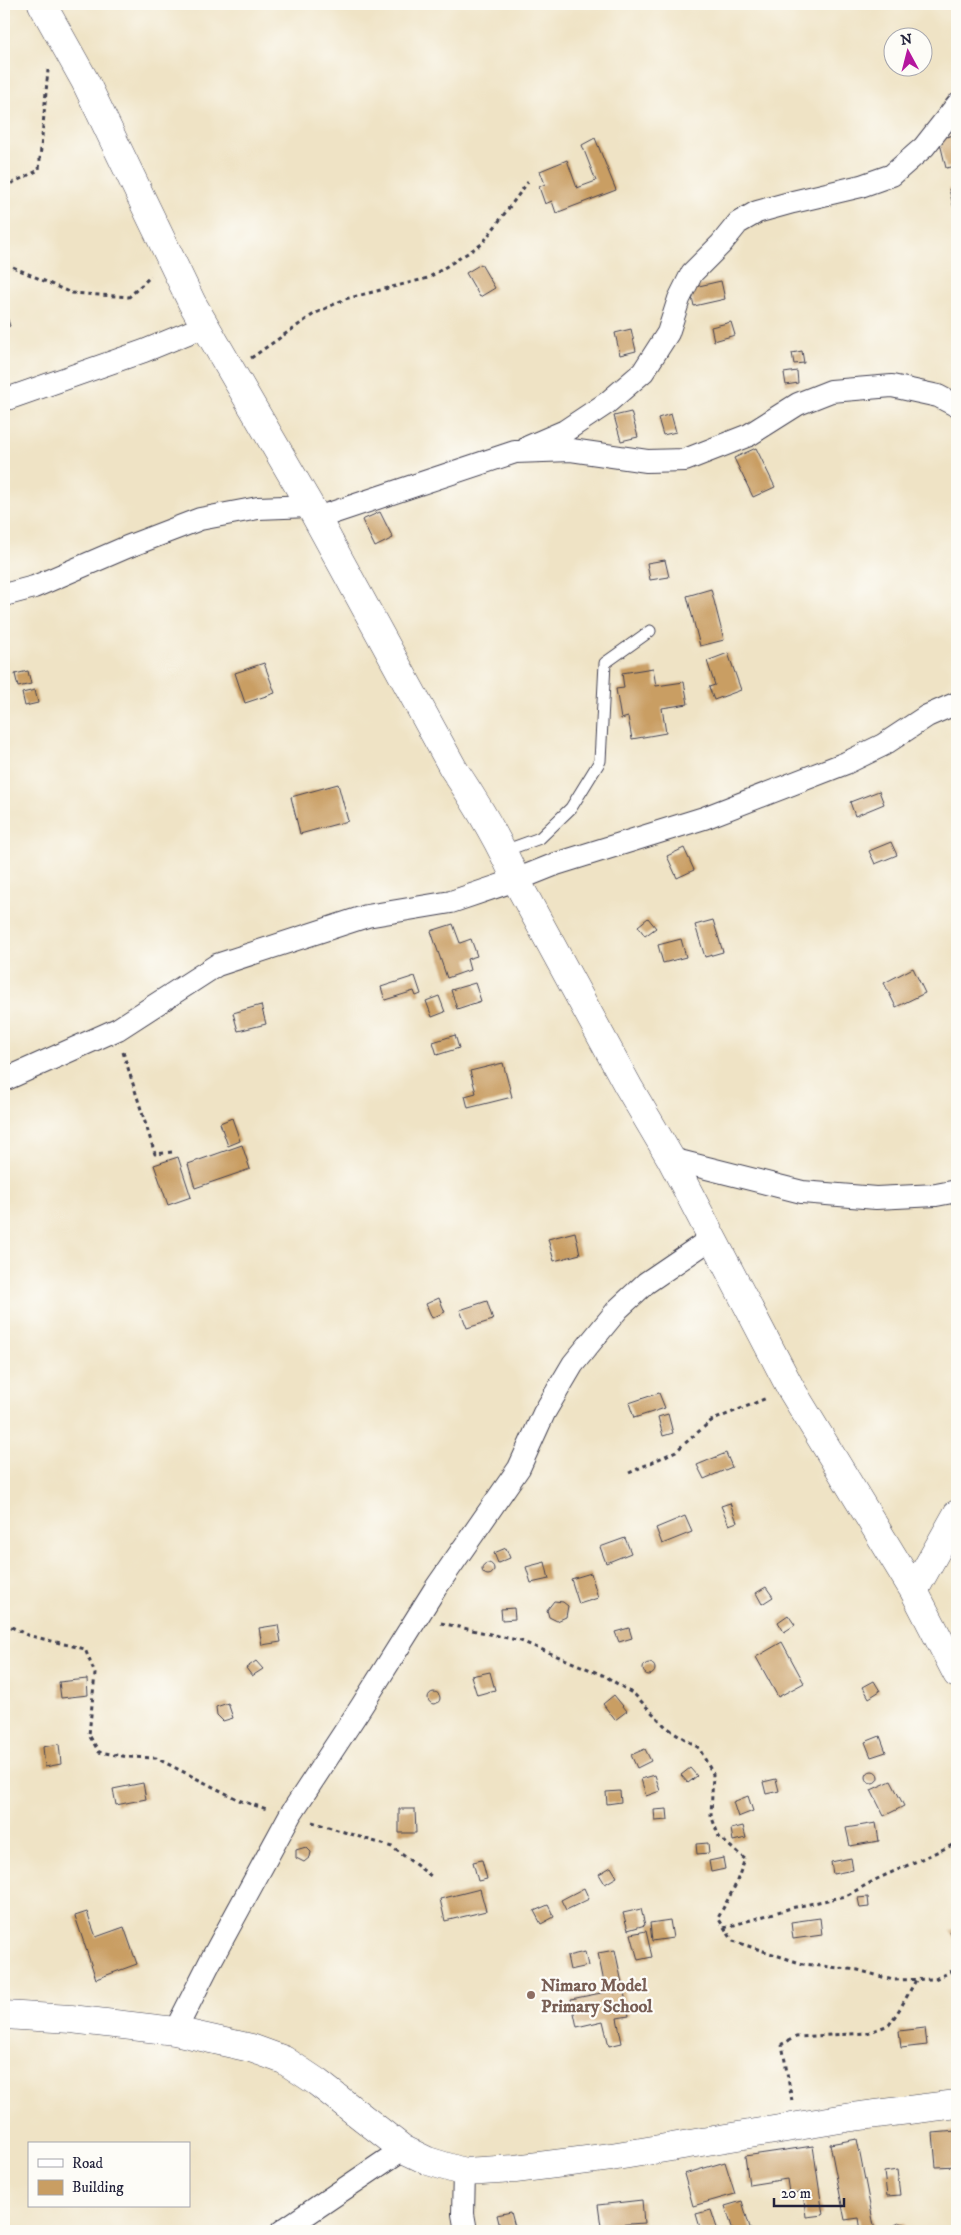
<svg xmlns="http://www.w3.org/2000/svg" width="961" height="2235" font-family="'IM FELL DW Pica',serif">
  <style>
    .building { fill: #c99e63 }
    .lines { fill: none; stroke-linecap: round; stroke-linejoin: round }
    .service-casing { stroke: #413f50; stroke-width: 13 }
    .minor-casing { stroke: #413f50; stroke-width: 24 }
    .tertiary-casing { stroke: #413f50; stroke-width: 29 }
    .path { stroke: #413f50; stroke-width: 3; stroke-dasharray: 4 4; stroke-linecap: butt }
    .service { stroke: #fff; stroke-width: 11 }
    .minor { stroke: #fff; stroke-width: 22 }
    .tertiary { stroke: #fff; stroke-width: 28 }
    .education-dot { fill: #8d6e63; stroke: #fdfcf7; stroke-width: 2 }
    .labels { text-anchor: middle; stroke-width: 4.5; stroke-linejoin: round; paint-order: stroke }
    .education-label { font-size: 18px; font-weight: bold; fill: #785e54; stroke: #fdfcf7; text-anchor: start }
  </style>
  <rect width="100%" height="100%" fill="#fdfcf7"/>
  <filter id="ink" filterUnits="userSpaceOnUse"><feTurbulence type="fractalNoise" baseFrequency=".02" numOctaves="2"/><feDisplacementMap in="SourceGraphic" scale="10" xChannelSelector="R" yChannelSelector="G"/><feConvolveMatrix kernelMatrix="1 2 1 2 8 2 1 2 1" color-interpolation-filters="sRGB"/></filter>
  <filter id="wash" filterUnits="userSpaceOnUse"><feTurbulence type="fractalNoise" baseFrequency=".0096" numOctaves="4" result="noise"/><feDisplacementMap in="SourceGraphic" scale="20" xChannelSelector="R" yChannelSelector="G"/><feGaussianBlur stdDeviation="1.12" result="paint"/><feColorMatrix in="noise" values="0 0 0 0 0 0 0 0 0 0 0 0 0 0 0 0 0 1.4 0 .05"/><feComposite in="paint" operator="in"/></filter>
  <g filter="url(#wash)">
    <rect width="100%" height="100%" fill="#efe3c5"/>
    <g id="blocks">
      <!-- building -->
      <path class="building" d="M957 134V166L946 168 939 139Z
        M595 138 616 190 556 213 552 201 545 204 539 187 545 184 540 171 567 160 577 188 596 181 582 145Z
        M957 187V208L954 209 949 189Z
        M481 264 495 288 480 297 466 273Z
        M721 281 725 299 694 306 690 288Z
        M4 308 10 326 4 328Z
        M731 322 735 335 714 341 711 327Z
        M631 329 636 351 620 355 615 333Z
        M802 351 804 363 794 364 792 353Z
        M797 371 798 383 786 385 784 373Z
        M631 412 638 437 621 441 614 416Z
        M671 414 676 432 663 435 658 418Z
        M756 448 775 487 753 497 734 458Z
        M380 512 393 538 375 547 362 520Z
        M665 560 669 577 650 580 647 563Z
        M711 589 724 640 700 646 687 596Z
        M728 653 741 690 714 700 709 687 715 685 707 661Z
        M264 663 275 693 245 703 235 673Z
        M653 668 656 686 684 682 688 704 662 708 666 733 632 739 628 717 621 719 616 689 624 688 622 673Z
        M28 671 31 684 18 687 15 674Z
        M35 690 38 703 25 706 22 693Z
        M338 784 348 821 300 834 291 797Z
        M879 791 884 804 855 816 850 802Z
        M891 842 897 855 875 864 869 851Z
        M684 848 694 870 677 878 667 856Z
        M648 918 656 928 645 936 638 926Z
        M713 920 723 952 705 957 695 925Z
        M453 924 460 943 471 939 477 956 467 959 470 970 447 978 431 931Z
        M681 939 686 957 663 963 658 945Z
        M913 968 925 993 896 1007 884 983Z
        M415 976 421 994 416 996 414 991 385 1000 381 987Z
        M475 983 481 1001 457 1009 451 990Z
        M439 996 445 1012 432 1017 426 1001Z
        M261 1005 266 1024 238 1031 233 1013Z
        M455 1035 459 1048 437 1055 433 1042Z
        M503 1063 512 1097 468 1108 465 1096 476 1093 470 1071Z
        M232 1118 240 1141 228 1146 220 1123Z
        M242 1145 250 1169 195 1188 188 1164Z
        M178 1157 191 1197 168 1205 154 1165Z
        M575 1232 580 1254 554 1261 548 1239Z
        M439 1298 445 1312 432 1318 426 1304Z
        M487 1301 493 1320 467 1328 460 1310Z
        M659 1393 665 1408 634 1418 629 1403Z
        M668 1414 673 1433 663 1436 658 1417Z
        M726 1453 732 1467 704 1479 697 1465Z
        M730 1503 737 1522 729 1525 721 1506Z
        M685 1516 692 1532 662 1544 656 1528Z
        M625 1538 631 1553 606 1563 600 1547Z
        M506 1548 510 1558 498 1563 494 1553Z
        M545 1562 549 1579 531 1583 526 1567Z
        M482 1569a6 6 0 1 1 12 0a6 6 0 1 1-12 0Z
        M591 1573 598 1598 579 1604 571 1579Z
        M766 1587 773 1597 762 1604 756 1593Z
        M554 1601 563 1602 568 1606 566 1617 557 1621 549 1617 547 1610Z
        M514 1608 515 1619 502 1620 501 1609Z
        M788 1615 795 1625 784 1632 778 1622Z
        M278 1625 281 1642 262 1645 259 1628Z
        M629 1628 632 1638 619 1642 615 1632Z
        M782 1642 804 1683 778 1697 756 1657Z
        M256 1661 263 1669 252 1676 246 1668Z
        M643 1669a6 6 0 1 1 12 0a6 6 0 1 1-12 0Z
        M490 1672 495 1690 477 1695 471 1676Z
        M87 1679 88 1695 61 1698 59 1682Z
        M874 1681 880 1691 869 1698 863 1687Z
        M428 1698a6 6 0 1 1 12 0a6 6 0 1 1-12 0Z
        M614 1695 627 1711 615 1720 603 1704Z
        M228 1703 233 1718 223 1721 217 1715 216 1707Z
        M880 1736 886 1752 871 1757 865 1742Z
        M59 1744 61 1764 45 1767 43 1747Z
        M645 1749 651 1761 637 1768 631 1755Z
        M690 1768 697 1776 688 1783 681 1775Z
        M866 1777a6 6 0 1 1 12 0a6 6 0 1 1-12 0Z
        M655 1775 660 1791 646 1796 641 1779Z
        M776 1779 779 1791 766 1794 763 1782Z
        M891 1781 904 1806 884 1816 871 1790Z
        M143 1783 146 1799 116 1805 113 1789Z
        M620 1791 621 1802 607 1804 606 1792Z
        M748 1796 753 1811 738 1817 733 1802Z
        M399 1809H415L416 1833H399Z
        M667 1809 668 1820 655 1821 654 1810Z
        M876 1823 879 1841 850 1846 846 1828Z
        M743 1826 746 1838 733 1841 731 1829Z
        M708 1843 709 1853 697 1854 696 1844Z
        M306 1847 311 1852 310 1857 304 1862 296 1858V1850Z
        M723 1858 725 1869 711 1872 709 1861Z
        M851 1858 853 1870 833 1874 831 1862Z
        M482 1860 487 1879 478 1881 473 1862Z
        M611 1867 617 1877 605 1884 599 1874Z
        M584 1888 589 1899 566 1910 561 1900Z
        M480 1889 486 1911 445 1921 440 1899Z
        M868 1897 869 1907 860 1908 858 1898Z
        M548 1905 554 1917 541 1924 534 1911Z
        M641 1909 645 1925 628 1930 623 1913Z
        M87 1912 96 1937 124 1927 137 1964 96 1979 75 1916Z
        M820 1918 822 1935 793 1939 791 1922Z
        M670 1920 673 1938 652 1941 650 1923Z
        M957 1927V1944L950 1931Z
        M646 1931 652 1957 638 1960 631 1934Z
        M615 1950 629 2016 617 2018 622 2043 609 2046 603 2021 577 2027 571 1999 606 1992 598 1953Z
        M585 1952 588 1966 570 1970 567 1956Z
        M925 2028 927 2045 901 2048 899 2031Z
        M957 2131V2166L936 2167 933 2133Z
        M857 2139 875 2231H861L859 2218 845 2220 830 2144Z
        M813 2146 823 2215 806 2217 803 2192 789 2193 787 2179 749 2185 745 2156Z
        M725 2162 735 2194 693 2206 684 2174Z
        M897 2170 900 2195 887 2196 884 2172Z
        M642 2200 644 2223 601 2226 598 2205Z
        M742 2201 751 2231H729L733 2230 725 2206Z
        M711 2210 718 2231H701L696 2214Z
        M511 2212 516 2231H501L497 2215Z
        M899 2223 904 2224 906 2231H894L895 2225Z"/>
    </g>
  </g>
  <g filter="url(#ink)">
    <use href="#blocks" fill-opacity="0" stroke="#413f50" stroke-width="1"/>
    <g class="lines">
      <defs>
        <path id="service" d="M504 851 540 838 571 808 600 761 605 663 650 631"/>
        <path id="minor" d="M4 400 144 351 205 326
          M528 447 565 431 607 403 643 372 668 333 679 299 692 273 721 244 738 223 757 212 793 202 861 186 892 175 924 147 957 105
          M317 518 515 452 571 450 647 461 685 460 749 435 798 404 831 391 892 386 938 396 957 406
          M4 595 34 587 127 547 200 519 258 508 310 506
          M4 1080 118 1029 217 965 367 916 451 902 516 880 556 864 704 818 846 763 883 745 927 716 957 703
          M671 1159 802 1192 876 1198 936 1195 957 1191
          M175 2031 210 1962 290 1815 361 1707 435 1589 519 1468 544 1413 573 1364 618 1309 646 1283 712 1238
          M464 2172 463 2214 466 2231
          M282 2231 403 2149"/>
        <path id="tertiary" d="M42 4 85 81 192 303 310 506 453 768C477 804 499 840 516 880L628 1086 671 1159 791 1389 914 1591 957 1674
          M914 1591 957 1514
          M4 2015 71 2019 175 2031 251 2048 284 2060 317 2082 403 2149 428 2161 464 2172 515 2169 611 2157 852 2117 957 2104"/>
      </defs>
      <!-- service casing -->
      <use href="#service" class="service-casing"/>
      <!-- minor casing -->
      <use href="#minor" class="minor-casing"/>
      <!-- tertiary casing -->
      <use href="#tertiary" class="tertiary-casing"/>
      <!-- path -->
      <path class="path" d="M4 187 39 170 48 70
        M13 267 71 293 129 297 151 276
        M251 358 314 314 345 299 428 278 482 244 528 182
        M123 1052 155 1154 173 1152
        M629 1473 676 1451 711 1421 767 1398
        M4 1623 27 1635 85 1649 95 1674 89 1735 99 1752 128 1757 156 1758 241 1801 267 1809
        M441 1623 521 1641 605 1676 635 1695 666 1727 699 1748 713 1774 711 1815 719 1837 745 1859 735 1886 718 1918 733 1941 803 1964 858 1970 893 1980 935 1979 957 1969
        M312 1822 392 1847 431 1876
        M724 1928 791 1908 846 1896 877 1879 957 1843
        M792 2101 782 2044 796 2037 867 2033 889 2025 901 2007 916 1980"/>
      <!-- service -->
      <use href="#service" class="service"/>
      <!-- minor -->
      <use href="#minor" class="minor"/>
      <!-- tertiary -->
      <use href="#tertiary" class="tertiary"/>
    </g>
  </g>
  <!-- markers -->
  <circle class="education-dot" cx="531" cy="1995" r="5"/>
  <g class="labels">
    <!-- education labels -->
    <g class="education-label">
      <text x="541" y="1991">Nimaro Model<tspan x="541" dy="21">Primary School</tspan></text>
    </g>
  </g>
  <!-- margin -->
  <rect width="961" height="2235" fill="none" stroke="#fdfcf7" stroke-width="20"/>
  <!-- legend -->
  <rect x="28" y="2142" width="162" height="65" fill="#fdfcf7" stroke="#a5a5ac"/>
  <rect x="38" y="2159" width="25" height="8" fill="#ffffff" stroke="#a5a5ac"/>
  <text x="72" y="2168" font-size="15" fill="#22223b">Road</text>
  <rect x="38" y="2180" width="25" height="15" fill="#c99e63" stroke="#a5a5ac"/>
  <text x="72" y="2192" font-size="15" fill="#22223b">Building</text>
  <!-- north arrow -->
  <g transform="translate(908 52) rotate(353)"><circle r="24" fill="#fdfcf7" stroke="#a5a5ac"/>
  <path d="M0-4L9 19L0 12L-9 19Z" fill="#b5179e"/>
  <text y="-8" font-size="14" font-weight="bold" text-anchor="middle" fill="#22223b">N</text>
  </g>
  <!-- scale -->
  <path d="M774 2198v8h70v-8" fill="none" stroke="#22223b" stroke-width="2.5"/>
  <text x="781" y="2198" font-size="15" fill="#22223b" stroke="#fdfcf7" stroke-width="4" paint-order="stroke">20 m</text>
</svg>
